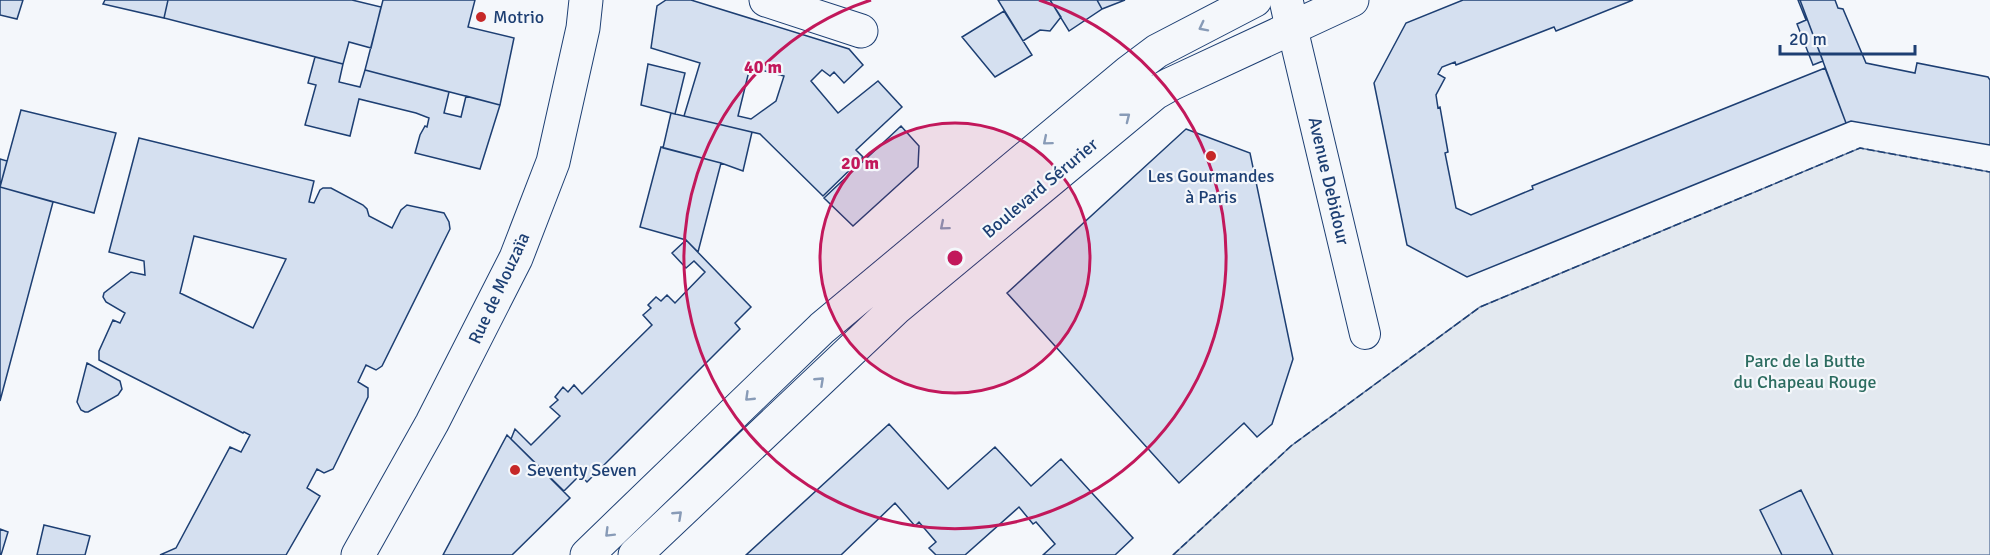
<svg xmlns="http://www.w3.org/2000/svg" width="1990" height="555" font-family="Signika,sans-serif">
  <style>
    .green { fill: #e3e9f0; stroke: #687fa3; stroke-width: 1.5 }
    .building { fill: #d5e0f0; stroke: #1d3f73; stroke-width: 1.5; fill-rule: evenodd }
    .lines { fill: none; stroke-linecap: round; stroke-linejoin: round }
    .pedestrian-casing { stroke: #1d3f73; stroke-width: 32 }
    .minor-casing { stroke: #1d3f73; stroke-width: 35 }
    .tertiary-casing { stroke: #1d3f73; stroke-width: 35 }
    .pedestrian { stroke: #f4f7fb; stroke-width: 30 }
    .minor { stroke: #f4f7fb; stroke-width: 33 }
    .tertiary { stroke: #f4f7fb; stroke-width: 33 }
    .fence { stroke: #1d3f73; stroke-width: 1.5; stroke-dasharray: 8 3; stroke-linecap: butt }
    .oneway { stroke: #889bb7 }
    .ring { fill: none; stroke: #c2185b; stroke-width: 3 }
    .poi-dot { fill: #c62828; stroke: #f4f7fb; stroke-width: 2 }
    .labels { text-anchor: middle; stroke-width: 4.5; stroke-linejoin: round; paint-order: stroke }
    .poi-label { font-size: 18px; fill: #1d3f73; stroke: #f4f7fb; text-anchor: start }
    .street-label { font-size: 18px; fill: #1d3f73; stroke: #f4f7fb }
    .park-label { font-size: 18px; fill: #2c6c60; stroke: #f4f7fb }
    .centre { fill: #c2185b; stroke: #f4f7fb; stroke-width: 3 }
    .ring-label { font-size: 18px; text-anchor: middle; font-weight: bold; fill: #c2185b; stroke: #f4f7fb; stroke-width: 4.5; stroke-linejoin: round; paint-order: stroke }
  </style>
  <rect width="100%" height="100%" fill="#f4f7fb"/>
  <!-- green -->
  <path class="green" d="M1860 148 1990 172V555H1173L1291 446 1480 307Z"/>
  <!-- building -->
  <path class="building" d="M0 0H23L17 19 0 15Z
    M105 0H168L164 18 103 4Z
    M168 0H352L381 7 371 48 349 42 343 64 164 18Z
    M383 0H475L468 27 514 38 500 105 365 70Z
    M666 0H691L849 49 863 65 844 83 834 72 830 76 822 70 811 81 838 113 878 81 902 107 856 150 863 157 823 196 760 134 684 116 700 63 651 48 657 6ZM750 67 784 76 776 101 751 119 738 116Z
    M998 0H1050L1061 17 1050 31 1040 30 1023 41Z
    M1050 0H1097L1102 9 1069 31Z
    M1097 0H1125L1102 9Z
    M1463 0H1633L1556 31 1554 27 1456 65 1455 62 1442 67 1438 74 1445 78 1436 95 1438 108 1440 107 1448 152 1445 153 1456 208 1471 215 1533 189 1532 186 1825 68 1846 123 1467 277 1407 245 1374 83 1406 23Z
    M1798 0H1800L1823 61 1813 65 1797 24 1806 20Z
    M1800 0H1835L1838 8 1843 9 1866 63 1915 73 1917 63 1988 77 1990 80V145L1851 121 1846 123Z
    M1004 11 1032 55 995 77 962 37Z
    M315 57 343 64 339 82 360 87 365 70 449 92 444 113 461 117 466 96 500 105 480 169 415 153 420 135 425 126 427 127 429 118 416 113 359 99 350 136 305 125 316 85 308 83Z
    M648 64 685 73 675 114 641 105Z
    M21 110 116 133 94 213 0 187Z
    M671 113 752 132 743 171 721 163 663 148Z
    M901 126 919 146 918 167 853 226 824 198Z
    M1186 129 1250 153 1293 359 1272 424 1257 437 1244 423 1179 483 1007 293Z
    M139 138 314 181 309 202 314 203 320 190 323 188H331L363 205 367 209 369 216 392 228 401 210 407 205 444 213 449 222 450 229 382 366 376 370 366 365 358 382 368 388V397L333 469 324 473 317 469 307 488 320 496 286 555H160L176 548 230 447 241 452 250 435 244 432 243 433 99 360V351L113 320 120 323 125 313 106 302 103 297 104 293 131 272 145 275 144 261 109 252ZM194 236 286 259 253 328 180 293Z
    M661 147 721 163 698 252 686 240 640 227Z
    M0 159 7 161 0 187 53 202 0 401Z
    M686 240 751 307 735 323 740 329 587 482 580 475 564 491 511 439 515 429 531 445 560 416 550 407 558 400 555 397 563 387 568 392 574 385 582 394 652 325 643 315 651 308 648 305 656 297 661 301 667 295 675 303 705 272 694 261 686 268 672 253Z
    M87 363 120 381 122 389 118 395 88 412H85L81 410 77 402Z
    M889 424 948 489 995 447 1031 486 1061 459 1133 538 1115 555H1043L1055 544 1036 522 1033 524 1019 507 965 555H936L929 548 936 542 919 522 915 526 895 503 841 555H746Z
    M507 435 570 498 512 555H443Z
    M1801 490 1833 555H1782L1760 510Z
    M44 525 90 536 85 555H37Z
    M0 529 8 532 1 555H0Z"/>
  <g class="lines">
    <defs>
      <path id="pedestrian" d="M1292 27 1365 334"/>
      <path id="minor" d="M766 0 861 31
        M1286 0 1292 27
        M358 555 432 423 516 258 553 162 583 28 586 0"/>
      <path id="tertiary" d="M587 555 822 328 1129 72 1157 51 1255 0
        M635 555 896 308 1155 93 1171 84 1352 0"/>
    </defs>
    <!-- pedestrian casing -->
    <use href="#pedestrian" class="pedestrian-casing"/>
    <!-- minor casing -->
    <use href="#minor" class="minor-casing"/>
    <!-- tertiary casing -->
    <use href="#tertiary" class="tertiary-casing"/>
    <!-- pedestrian -->
    <use href="#pedestrian" class="pedestrian"/>
    <!-- minor -->
    <use href="#minor" class="minor"/>
    <!-- tertiary -->
    <use href="#tertiary" class="tertiary"/>
    <!-- fence -->
    <path class="fence" d="M1173 555 1291 446 1480 307 1860 148 1990 172"/>
  </g>
  <!-- one-way arrows -->
  <defs><path id="oneway-chevron" d="M-2-3.5L2.5 0L-2 3.5" fill="none" stroke-width="1.6" stroke-linecap="round" stroke-linejoin="round" transform="scale(1.5)"/></defs>
  <g class="oneway">
    <use href="#oneway-chevron" transform="translate(1203 27) rotate(153)"/>
    <use href="#oneway-chevron" transform="translate(1126 117) rotate(-38)"/>
    <use href="#oneway-chevron" transform="translate(1047 141) rotate(140)"/>
    <use href="#oneway-chevron" transform="translate(944 226) rotate(140)"/>
    <use href="#oneway-chevron" transform="translate(820 381) rotate(-43)"/>
    <use href="#oneway-chevron" transform="translate(749 397) rotate(136)"/>
    <use href="#oneway-chevron" transform="translate(678 515) rotate(-43)"/>
    <use href="#oneway-chevron" transform="translate(609 533) rotate(135)"/>
  </g>
  <!-- distance rings -->
  <circle cx="955" cy="258" r="135" fill="#c2185b" fill-opacity=".12"/>
  <g class="ring">
    <circle cx="955" cy="258" r="135"/>
    <path d="M1039 0A271 271 0 1 1 871 0"/>
  </g>
  <!-- markers -->
  <g class="poi-dot">
    <circle cx="481" cy="17" r="6"/>
    <circle cx="1211" cy="156" r="6"/>
    <circle cx="515" cy="470" r="6"/>
  </g>
  <g class="labels">
    <!-- poi labels -->
    <g class="poi-label">
      <text x="493" y="23">Motrio</text>
      <text x="1211" y="182" text-anchor="middle">Les Gourmandes<tspan x="1211" dy="21">à Paris</tspan></text>
      <text x="527" y="476">Seventy Seven</text>
    </g>
    <!-- street labels -->
    <g class="street-label">
      <text transform="translate(1329 181) rotate(77)" y="6">Avenue Debidour</text>
      <text transform="translate(1040 188) rotate(-40)" y="6">Boulevard Sérurier</text>
      <text transform="translate(499 288) rotate(-65)" y="6">Rue de Mouzaïa</text>
    </g>
    <!-- park labels -->
    <g class="park-label">
      <text x="1805" y="367">Parc de la Butte<tspan x="1805" dy="21">du Chapeau Rouge</tspan></text>
    </g>
  </g>
  <circle cx="955" cy="258" r="9" class="centre"/>
  <g class="ring-label">
    <text x="763" y="73">40 m</text>
    <text x="860" y="169">20 m</text>
  </g>
  <!-- scale -->
  <path d="M1780 45v9h135v-9" fill="none" stroke="#1d3f73" stroke-width="3"/>
  <text x="1789" y="45" font-size="18" fill="#1d3f73" stroke="#f4f7fb" stroke-width="4.5" paint-order="stroke">20 m</text>
</svg>
